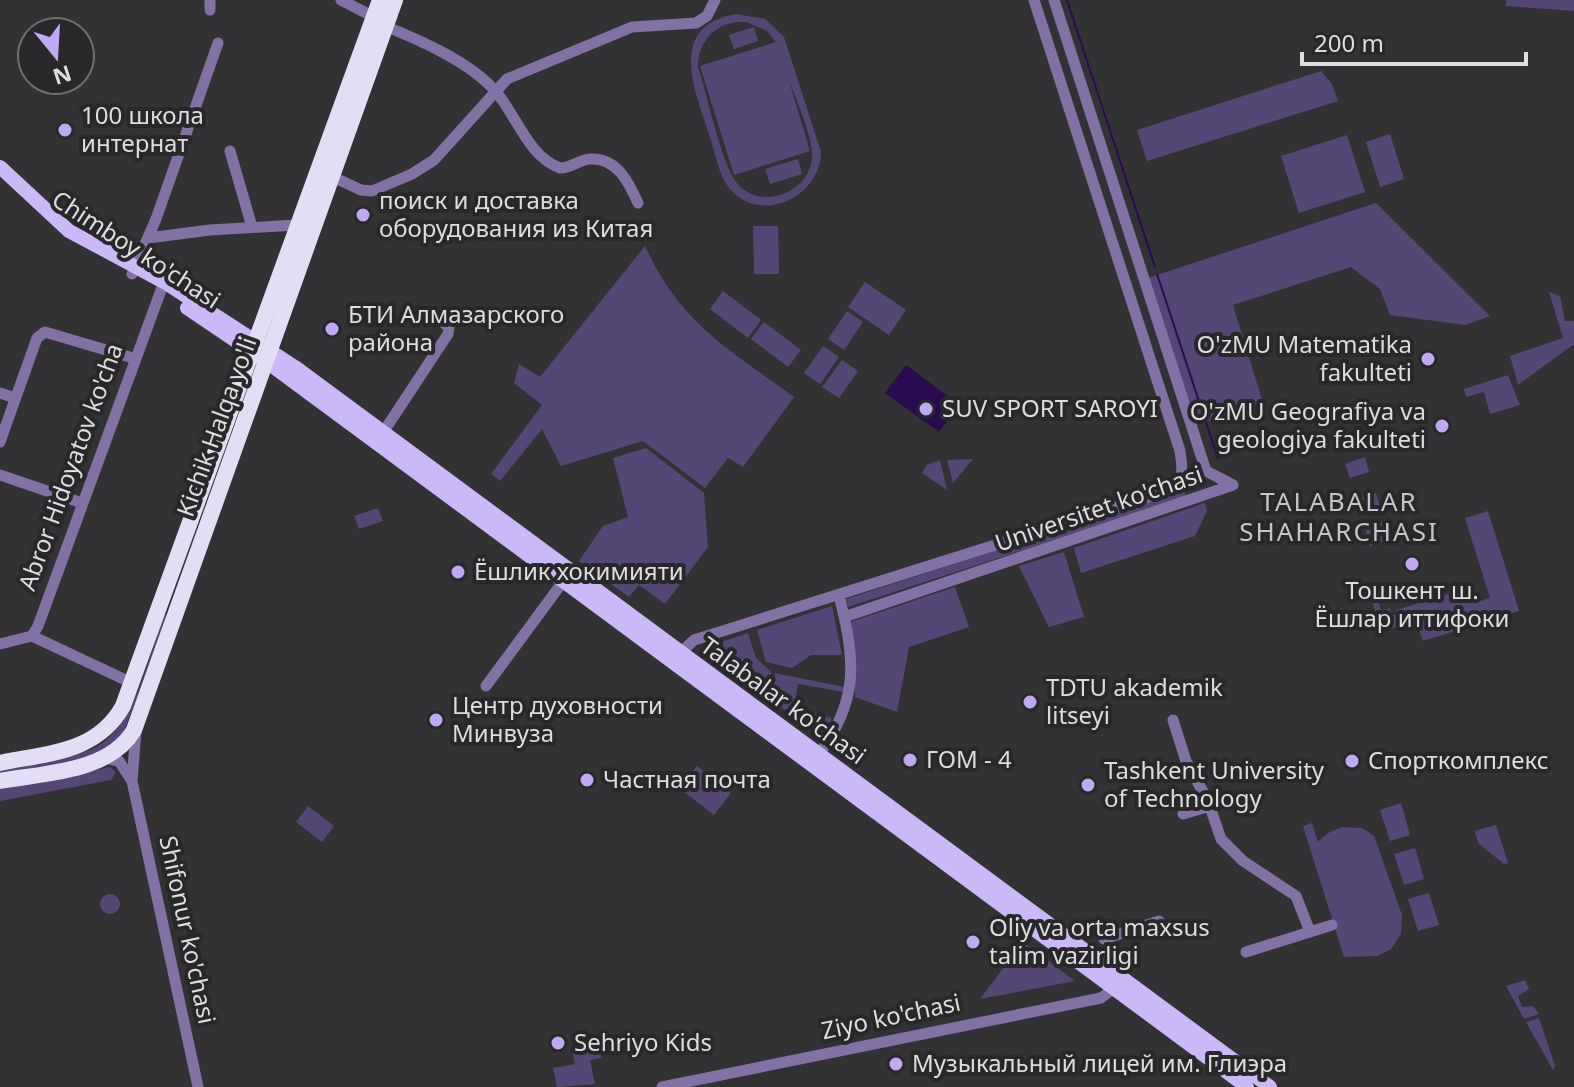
<svg xmlns="http://www.w3.org/2000/svg" width="1574" height="1087" font-family="'Noto Sans',sans-serif">
  <style>
    .green { fill: #554775; fill-rule: evenodd }
    .water { fill: #2a0b50 }
    .lines { fill: none; stroke-linecap: round; stroke-linejoin: round }
    .stream { stroke: #2a0b50; stroke-width: 2 }
    .minor { stroke: #8171a5; stroke-width: 11 }
    .major { stroke: #cab8f7; stroke-width: 14 }
    .highway { stroke: #e3ddf6; stroke-width: 16 }
    .poi-dot { fill: #bfa9f4; stroke: #28282a; stroke-width: 3 }
    .labels { text-anchor: middle; stroke-width: 8; stroke-linejoin: round; paint-order: stroke }
    .poi-label { font-size: 24px; fill: #ddddde; stroke: #28282a; text-anchor: start }
    .street-label { font-size: 24px; fill: #ddddde; stroke: #28282a }
    .neighbourhood-label { font-size: 26px; letter-spacing: 2px; fill: #c5c4c7; stroke: #28282a }
  </style>
  <rect width="100%" height="100%" fill="#323234"/>
  <!-- green -->
  <path class="green" d="M1506 0H1574V11L1506 6Z
    M736 14 765 19 784 37 821 152C821 195 764 225 732 191 719 178 715 152 709 134 695 91 666 26 736 14ZM747 22 767 31 776 42 700 66 734 175 810 151 787 74C794 96 813 136 812 157 810 195 755 213 734 179 719 154 708 97 698 67 698 39 719 20 747 22Z
    M754 27 758 41 734 49 729 35Z
    M1321 71 1332 84 1338 101 1147 161 1137 130Z
    M1390 134 1404 179 1380 187 1366 142Z
    M1347 135 1365 192 1299 213 1281 156Z
    M798 159 802 174 770 184 765 169Z
    M1376 203 1490 316 1465 325 1390 315 1380 289 1351 267 1233 305 1263 403 1195 425 1148 278Z
    M753 226H778L779 274H754Z
    M645 246C680 323 728 349 794 397L743 467 728 458 705 488 643 441 561 466 542 429 500 481 491 474 542 405 514 383 519 364 540 377Z
    M865 282 906 310 889 335 848 307Z
    M723 291 761 320 748 338 710 309Z
    M1549 292 1560 296 1565 321H1574V344L1518 385 1510 356 1563 338Z
    M847 311 863 322 844 350 828 339Z
    M764 322 801 350 788 367 751 339Z
    M823 346 839 357 820 384 804 373Z
    M842 360 858 371 839 398 822 387Z
    M1508 375 1520 405 1490 414 1484 392 1466 397 1464 389Z
    M1356 431 1361 445 1341 451 1336 437Z
    M646 448 704 493 708 547 665 604 639 585 629 597 579 561 603 526 628 517 613 458Z
    M1365 457 1369 472 1350 478 1345 464Z
    M973 459 953 483 947 460Z
    M940 460 947 490 922 473 927 465Z
    M1184 490 1186 497 848 607 846 599Z
    M1376 493 1380 507 1360 513 1356 499Z
    M1205 503 1207 511 1195 536 1081 573 1074 548Z
    M378 508 383 521 359 529 354 516Z
    M1488 511 1519 611 1423 641 1416 620 1381 632 1368 587 1374 585 1381 611 1390 608 1393 616 1397 614 1396 610 1462 590 1465 598 1476 595 1478 602 1490 598 1465 518Z
    M1385 521 1391 539 1370 546 1365 528Z
    M1064 552 1084 617 1049 627 1019 566Z
    M955 587 969 627 909 647 897 712 855 697 850 622Z
    M832 606 842 655H811L792 668 766 662 757 630Z
    M164 615H168L123 734 99 755 0 777V769C29 763 64 761 92 749 133 732 150 654 164 615Z
    M748 633 756 658 771 672 769 698 701 649Z
    M775 673 844 687V692L798 684 796 695 804 705 786 710 772 701Z
    M798 708 831 718 832 725 822 738 788 712Z
    M697 766 731 793 714 815 679 788Z
    M110 767 116 772 111 780 0 801V788Z
    M1401 803 1410 835 1390 841 1380 810Z
    M308 806 334 826 322 842 296 822Z
    M1312 823 1318 842 1328 833 1342 827 1362 828 1374 836 1402 915 1401 934 1391 949 1377 956 1344 957 1303 826Z
    M1496 825 1508 863 1504 864 1478 843 1475 831Z
    M1415 848 1424 879 1404 885 1394 854Z
    M1429 893 1439 925 1418 931 1408 899Z
    M100 904a10 10 0 1 1 20 0a10 10 0 1 1-20 0Z
    M1023 942 1075 981 980 999Z
    M1525 980 1529 989 1518 996 1522 1007 1533 1006 1539 1014 1524 1019 1506 986Z
    M1539 1018 1555 1066 1553 1070 1526 1022Z
    M599 1044 601 1058 590 1060 595 1084 557 1087 553 1068 575 1064 572 1049Z"/>
  <!-- water -->
  <path class="water" d="M906 365 960 405 939 432 885 393Z"/>
  <g class="lines">
    <!-- stream -->
    <path class="stream" d="M1067 0 1155 267
      M1157 274 1218 459"/>
    <!-- minor -->
    <path class="minor" d="M210 0V10
      M341 0 374 17
      M385 26C422 41 472 63 497 93 517 117 529 157 560 168 572 168 580 159 590 159 617 157 629 183 638 203
      M230 151 252 227
      M333 177 361 190 372 191 412 174 434 160 507 79 632 27 696 23 707 16 715 0
      M148 238 210 230 296 225
      M132 274 156 219 218 43
      M0 393 15 398
      M382 434 448 334 449 327 433 315
      M0 442 37 338 45 332 133 358
      M0 475 82 503
      M844 617 1233 485 1206 471 1054 0
      M32 636 132 683
      M0 644 32 636 38 626 164 282
      M675 658 694 640 1173 489C1185 477 1182 466 1180 451L1034 0
      M486 686 562 583
      M1173 720 1186 761 1208 801 1221 839 1243 861 1296 896 1310 932
      M136 731 132 781 198 1087
      M818 755C859 702 856 659 839 596
      M105 758 119 761 132 781
      M1183 814 1210 806
      M1104 939 1159 921
      M1246 952 1332 925
      M662 1087 1101 998 1119 984"/>
    <!-- major -->
    <path class="major" d="M0 167 69 231 164 282 295 367 1270 1087
      M187 308 267 362 1247 1087"/>
    <!-- highway -->
    <path class="highway" d="M0 763C47 753 97 753 123 706L380 0
      M0 781C43 773 109 773 134 730L395 0"/>
  </g>
  <!-- markers -->
  <g class="poi-dot">
    <circle cx="65" cy="130" r="8"/>
    <circle cx="363" cy="215" r="8"/>
    <circle cx="332" cy="329" r="8"/>
    <circle cx="1428" cy="359" r="8"/>
    <circle cx="926" cy="409" r="8"/>
    <circle cx="1442" cy="426" r="8"/>
    <circle cx="1412" cy="564" r="8"/>
    <circle cx="458" cy="572" r="8"/>
    <circle cx="1030" cy="702" r="8"/>
    <circle cx="436" cy="720" r="8"/>
    <circle cx="910" cy="760" r="8"/>
    <circle cx="1352" cy="761" r="8"/>
    <circle cx="587" cy="780" r="8"/>
    <circle cx="1088" cy="785" r="8"/>
    <circle cx="973" cy="942" r="8"/>
    <circle cx="558" cy="1043" r="8"/>
    <circle cx="896" cy="1064" r="8"/>
  </g>
  <g class="labels">
    <!-- poi labels -->
    <g class="poi-label">
      <text x="81" y="124">100 школа<tspan x="81" dy="28">интернат</tspan></text>
      <text x="379" y="209">поиск и доставка<tspan x="379" dy="28">оборудования из Китая</tspan></text>
      <text x="348" y="323">БТИ Алмазарского<tspan x="348" dy="28">района</tspan></text>
      <text x="1412" y="353" text-anchor="end">O'zMU Matematika<tspan x="1412" dy="28">fakulteti</tspan></text>
      <text x="942" y="417">SUV SPORT SAROYI</text>
      <text x="1426" y="420" text-anchor="end">O'zMU Geografiya va<tspan x="1426" dy="28">geologiya fakulteti</tspan></text>
      <text x="474" y="580">Ёшлик хокимияти</text>
      <text x="1412" y="599" text-anchor="middle">Тошкент ш.<tspan x="1412" dy="28">Ёшлар иттифоки</tspan></text>
      <text x="1046" y="696">TDTU akademik<tspan x="1046" dy="28">litseyi</tspan></text>
      <text x="452" y="714">Центр духовности<tspan x="452" dy="28">Минвуза</tspan></text>
      <text x="926" y="768">ГОМ - 4</text>
      <text x="1368" y="769">Спорткомплекс</text>
      <text x="1104" y="779">Tashkent University<tspan x="1104" dy="28">of Technology</tspan></text>
      <text x="603" y="788">Частная почта</text>
      <text x="989" y="936">Oliy va orta maxsus<tspan x="989" dy="28">talim vazirligi</tspan></text>
      <text x="574" y="1051">Sehriyo Kids</text>
      <text x="912" y="1072">Музыкальный лицей им. Глиэра</text>
    </g>
    <!-- street labels -->
    <g class="street-label">
      <text transform="translate(136 250) rotate(33)" y="8">Chimboy ko'chasi</text>
      <text transform="translate(217 427) rotate(-70)" y="8">Kichik Halqa yo'li</text>
      <text transform="translate(71 467) rotate(-70)" y="8">Abror Hidoyatov ko'cha</text>
      <text transform="translate(1099 509) rotate(-19)" y="8">Universitet ko'chasi</text>
      <text transform="translate(783 701) rotate(36)" y="8">Talabalar ko'chasi</text>
      <text transform="translate(187 930) rotate(78)" y="8">Shifonur ko'chasi</text>
      <text transform="translate(891 1017) rotate(-12)" y="8">Ziyo ko'chasi</text>
    </g>
    <!-- neighbourhood labels -->
    <g class="neighbourhood-label">
      <text x="1339" y="511">TALABALAR<tspan x="1339" dy="30">SHAHARCHASI</tspan></text>
    </g>
  </g>
  <!-- north arrow -->
  <g transform="translate(56 56) rotate(162)"><circle r="38" fill="#28282a" stroke="#707072" stroke-width="2"/>
  <path d="M0-6L14 30L0 20L-14 30Z" fill="#bfa9f4"/>
  <text y="-12" font-size="22" font-weight="bold" text-anchor="middle" fill="#ddddde">N</text>
  </g>
  <!-- scale -->
  <path d="M1302 52v12h224v-12" fill="none" stroke="#ddddde" stroke-width="4"/>
  <text x="1314" y="52" font-size="24" fill="#ddddde" stroke="#28282a" stroke-width="6" paint-order="stroke">200 m</text>
</svg>
